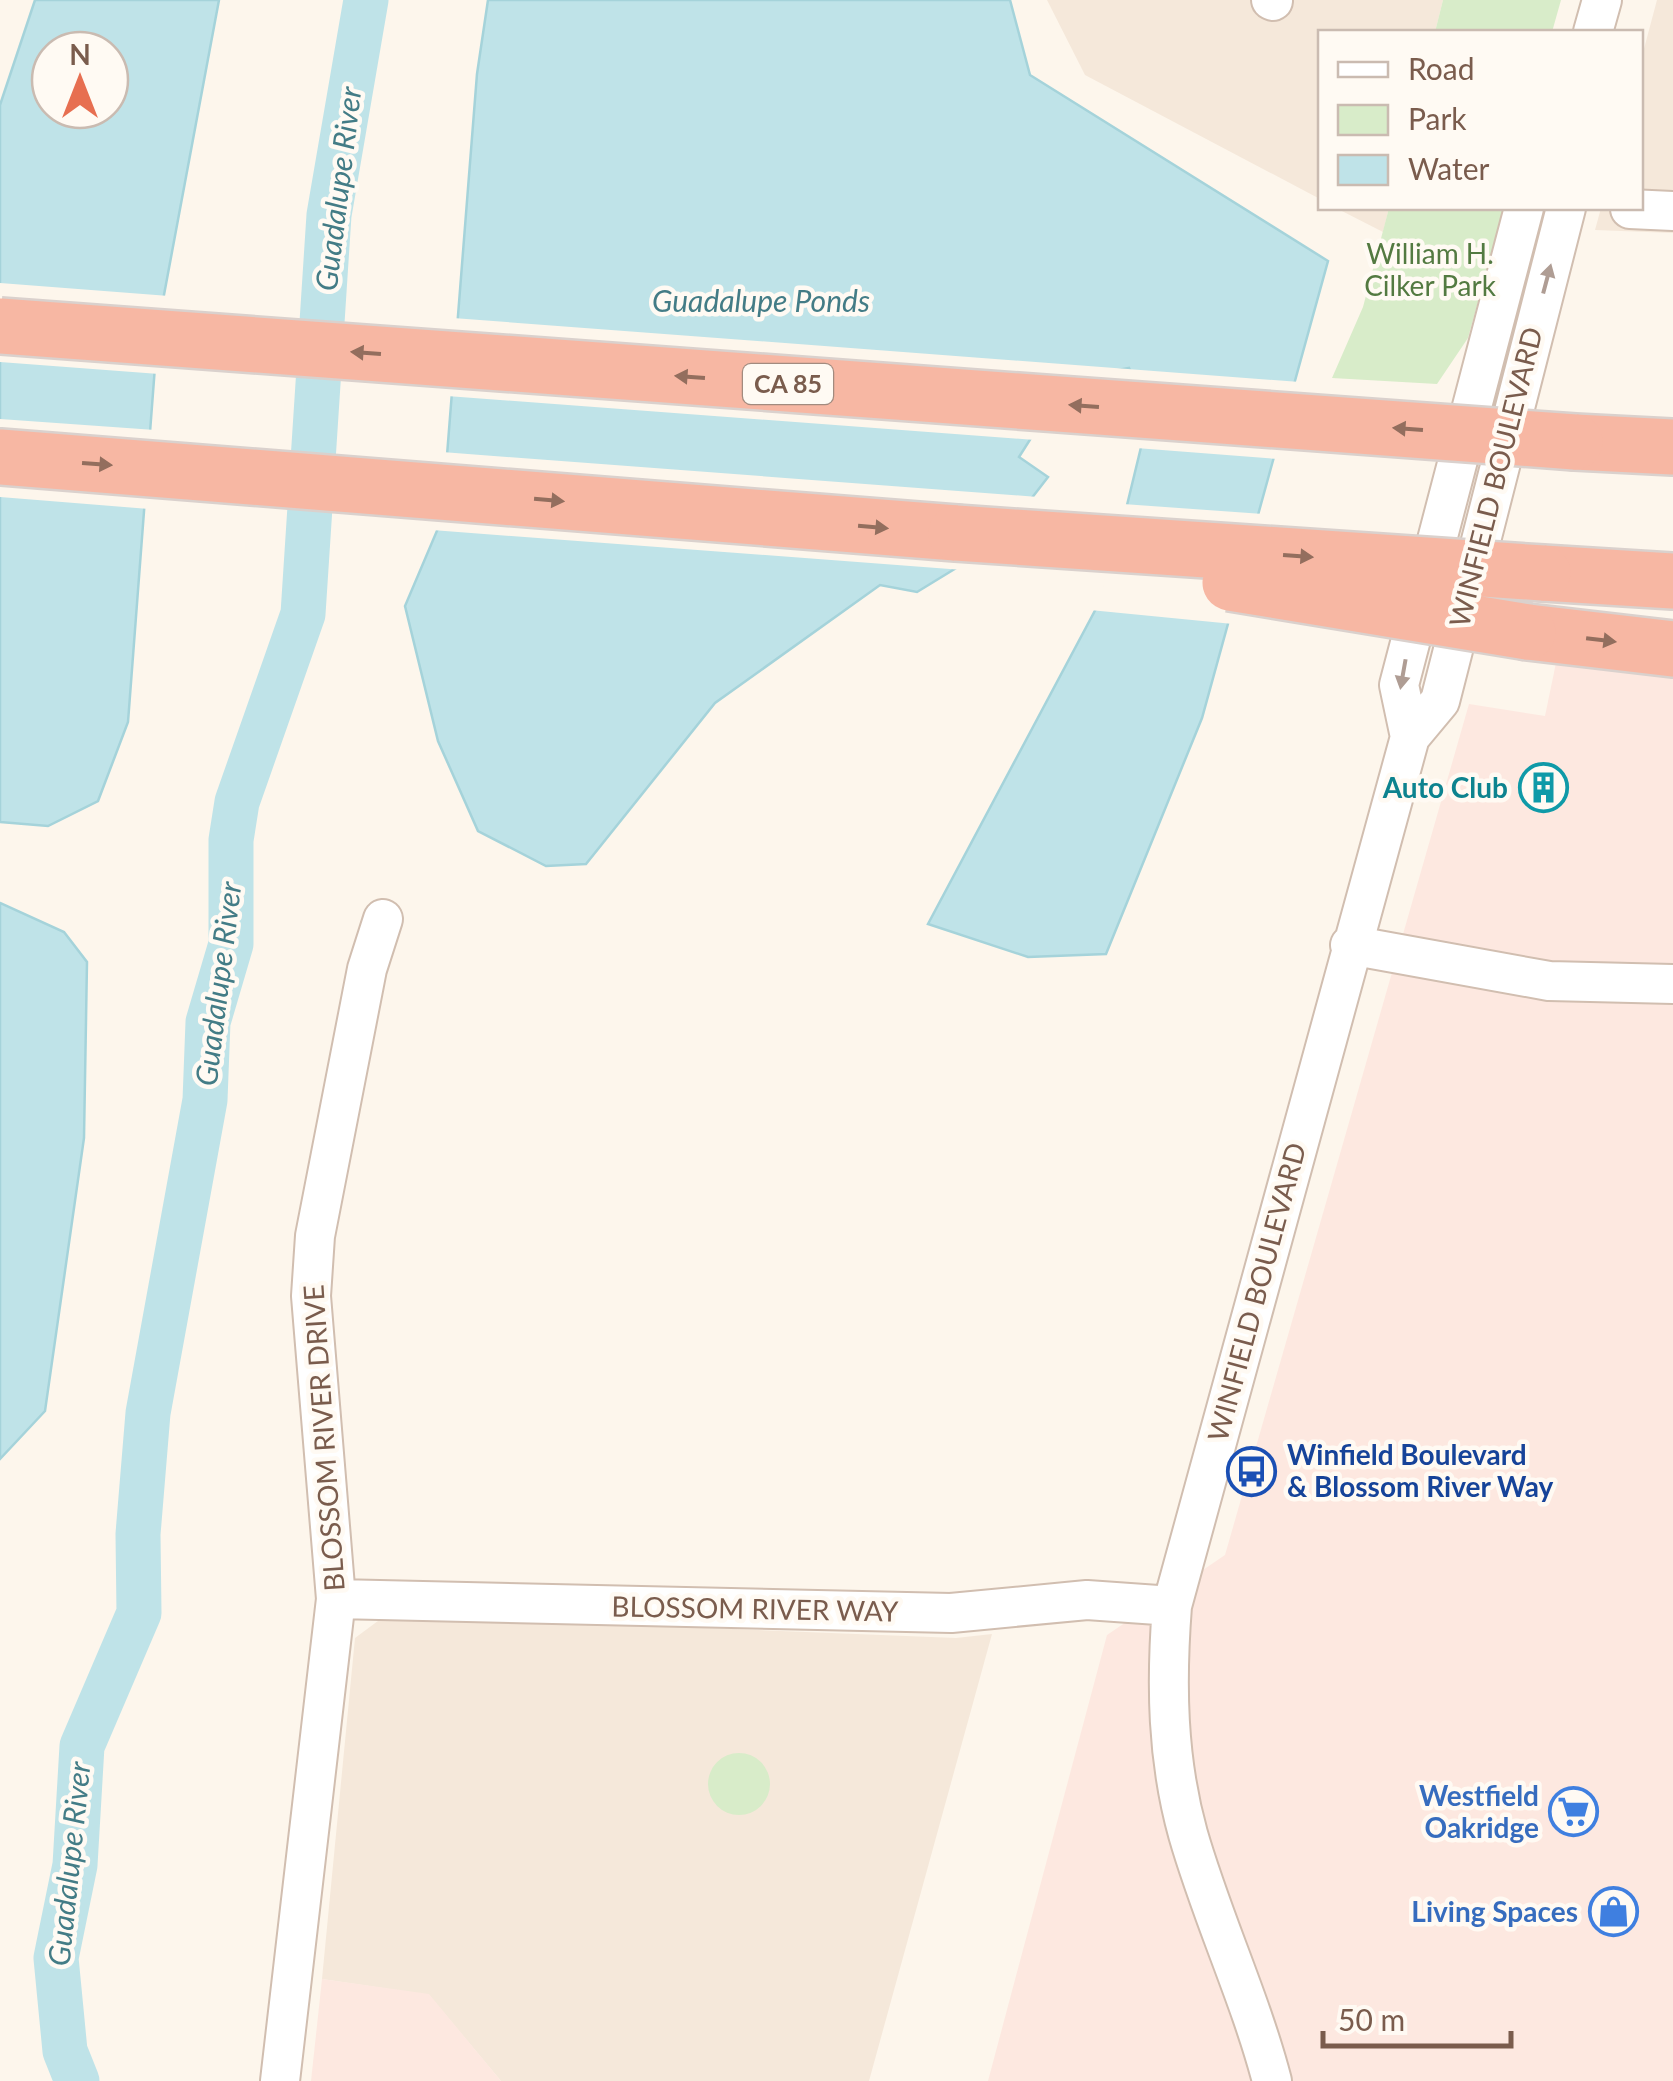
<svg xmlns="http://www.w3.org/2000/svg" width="1673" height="2081" font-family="Lato,sans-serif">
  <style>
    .residential { fill: #f5e8da }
    .commercial { fill: #fde8e0 }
    .green { fill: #d8ecc9 }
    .water { fill: #bfe3e8; stroke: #a5d3da; stroke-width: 2.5; fill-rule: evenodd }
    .pier { fill: #fdf6ec }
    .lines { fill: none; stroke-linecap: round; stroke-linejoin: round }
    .river { stroke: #bfe3e8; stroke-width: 45 }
    .minor-casing { stroke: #d1beb0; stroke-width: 42 }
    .highway-casing { stroke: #dad1cd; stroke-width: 60 }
    .minor { stroke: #fff; stroke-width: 38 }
    .highway { stroke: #f7b7a3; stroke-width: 55 }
    .highway-bridge-casing { stroke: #dad1cd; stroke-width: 60; stroke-linecap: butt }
    .highway-bridge { stroke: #f7b7a3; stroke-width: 55 }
    .oneway { fill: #af9d94 }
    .oneway2 { fill: #936e5e }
    .labels { text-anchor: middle; stroke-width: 9; stroke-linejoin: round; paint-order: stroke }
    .shield { fill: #fffaf3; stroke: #a28b7f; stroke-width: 2.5 }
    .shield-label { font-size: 25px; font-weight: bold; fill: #7a5c4d }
    .park-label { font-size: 28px; fill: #537a41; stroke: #fffaf3 }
    .street-label { font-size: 28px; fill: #7a5c4d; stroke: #fffaf3 }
    .culture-label { font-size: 28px; font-weight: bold; fill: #0d838f; stroke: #fffaf3; text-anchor: end }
    .transit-label { font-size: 28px; font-weight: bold; fill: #164399; stroke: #fffaf3; text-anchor: start }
    .shop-label { font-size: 28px; font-weight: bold; fill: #366cbe; stroke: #fffaf3; text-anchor: end }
    .water-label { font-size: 30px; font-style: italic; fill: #437c86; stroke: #fffaf3 }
  </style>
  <rect width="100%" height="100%" fill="#fdf6ec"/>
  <!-- residential -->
  <path class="residential" d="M1047 0H1443L1435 32H1320V199L1085 75Z
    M1657 0H1673V233L1595 230 1601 208H1640L1641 60Z
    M1336 208H1389L1383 232Z
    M386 1615 956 1638 992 1634 869 2081H501L429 1995 322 1979 355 1638Z"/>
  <!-- commercial -->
  <path class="commercial" d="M1673 651V2081H988L1107 1635 1225 1555 1469 704 1545 716 1557 658Z
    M322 1979 429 1994 501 2081H311Z"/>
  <!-- green -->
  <path class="green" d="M1443 0H1561L1552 32H1435Z
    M1389 208H1504L1468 338 1437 384 1332 378 1363 307Z
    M708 1784a31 31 0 1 1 62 0a31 31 0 1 1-62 0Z"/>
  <!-- water -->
  <path class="water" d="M35 0H219L158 327 128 722 98 801 48 826 0 822V105ZM50 50H110V110H50Z
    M488 0H1010L1030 75 1328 261 1202 718 1106 954 1028 957 928 924 1107 588 1150 410 1129 368 1097 374 1038 427 1019 457 1048 477 997 543 917 592 880 585 715 703 586 864 546 866 478 831 438 741 405 606 442 519 477 74Z
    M0 903 64 932 87 962 84 1138 45 1411 0 1459Z"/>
  <!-- pier -->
  <path class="pier" d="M0 283 169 296 159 374 0 362Z
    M453 318 1300 382 1278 459 1136 448 1145 411 1126 373 1100 378 1035 440 447 396Z
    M0 419 155 430 149 509 0 497Z
    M442 452 1038 497 1001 547 963 570 432 530Z
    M1123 504 1263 514 1233 624 1090 610 1103 587Z"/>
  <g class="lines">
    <!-- river -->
    <path class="river" d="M77 2081 65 2051 56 1958 75 1865 82 1746 139 1613 138 1534 148 1413 205 1100 208 1022 231 944V840L237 802 303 614 329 215 366 0"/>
    <defs>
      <path id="minor" d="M1271 0 1273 1
        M1593 32 1602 0
        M1630 209 1673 211
        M1410 737 1399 685 1524 208
        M1350 945 1549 981 1673 984
        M336 1599 951 1613 1087 1600 1172 1606
        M280 2081 336 1599 311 1296 315 1236 367 969 383 919
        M1272 2081C1250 1997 1212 1918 1188 1834 1167 1759 1166 1684 1172 1606L1410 737 1440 701 1566 208"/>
      <path id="highway" d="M1575 442 1673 447
        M0 457 956 533
        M1543 573 1673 581
        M1528 632 1673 649"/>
    </defs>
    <!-- minor casing -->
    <use href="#minor" class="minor-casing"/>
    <!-- highway casing -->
    <use href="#highway" class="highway-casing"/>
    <!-- minor -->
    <use href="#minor" class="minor"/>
    <!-- highway -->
    <use href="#highway" class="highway"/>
    <defs>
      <path id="highway-bridge" d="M0 326 1575 442
        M956 533 1543 573
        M1230 583 1528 632"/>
    </defs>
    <!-- highway-bridge casing -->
    <use href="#highway-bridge" class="highway-bridge-casing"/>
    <!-- highway-bridge -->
    <use href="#highway-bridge" class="highway-bridge"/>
  </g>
  <!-- one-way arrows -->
  <defs><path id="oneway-solid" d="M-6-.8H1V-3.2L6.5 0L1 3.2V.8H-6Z" transform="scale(2.5)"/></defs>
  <g class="oneway">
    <use href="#oneway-solid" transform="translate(1547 279) rotate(-75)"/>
    <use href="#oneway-solid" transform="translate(1403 674) rotate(100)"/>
  </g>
  <g class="oneway2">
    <use href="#oneway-solid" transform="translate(366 353) rotate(-176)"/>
    <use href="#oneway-solid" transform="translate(690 377) rotate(-176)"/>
    <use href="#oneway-solid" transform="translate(1084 406) rotate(-176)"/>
    <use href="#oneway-solid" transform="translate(1408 429) rotate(-176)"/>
    <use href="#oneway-solid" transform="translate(97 464) rotate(4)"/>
    <use href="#oneway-solid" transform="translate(549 500) rotate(5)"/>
    <use href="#oneway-solid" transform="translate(873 527) rotate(5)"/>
    <use href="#oneway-solid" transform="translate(1298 556) rotate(4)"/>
    <use href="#oneway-solid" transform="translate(1601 640) rotate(7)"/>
  </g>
  <!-- icons -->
  <defs>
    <symbol id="building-ring" viewBox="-11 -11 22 22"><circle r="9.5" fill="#fffaf3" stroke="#0f9aa8" stroke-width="1.5"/><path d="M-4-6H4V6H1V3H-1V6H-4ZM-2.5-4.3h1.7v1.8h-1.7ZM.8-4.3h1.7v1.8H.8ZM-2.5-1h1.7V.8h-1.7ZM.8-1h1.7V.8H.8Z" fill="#0f9aa8"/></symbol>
    <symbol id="bus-ring" viewBox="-11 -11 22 22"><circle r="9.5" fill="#fffaf3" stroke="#1a4fb4" stroke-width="1.5"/><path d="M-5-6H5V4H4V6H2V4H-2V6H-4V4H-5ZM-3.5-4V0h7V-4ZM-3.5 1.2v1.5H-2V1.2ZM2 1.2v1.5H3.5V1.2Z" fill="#1a4fb4"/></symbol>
    <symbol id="supermarket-ring" viewBox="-11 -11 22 22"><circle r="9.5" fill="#fffaf3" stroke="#3f7fe0" stroke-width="1.5"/><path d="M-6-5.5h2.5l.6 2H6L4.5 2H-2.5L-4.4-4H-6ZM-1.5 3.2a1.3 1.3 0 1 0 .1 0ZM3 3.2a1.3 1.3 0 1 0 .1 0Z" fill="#3f7fe0"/></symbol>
    <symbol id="shop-ring" viewBox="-11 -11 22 22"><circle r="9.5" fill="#fffaf3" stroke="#3f7fe0" stroke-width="1.5"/><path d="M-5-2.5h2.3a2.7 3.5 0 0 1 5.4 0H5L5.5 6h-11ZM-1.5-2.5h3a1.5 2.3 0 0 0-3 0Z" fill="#3f7fe0"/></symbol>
  </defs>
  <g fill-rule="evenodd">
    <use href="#building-ring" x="1516" y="760" width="55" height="55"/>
    <use href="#bus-ring" x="1224" y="1444" width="55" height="55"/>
    <use href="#supermarket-ring" x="1546" y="1784" width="55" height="55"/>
    <use href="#shop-ring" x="1586" y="1884" width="55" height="55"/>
  </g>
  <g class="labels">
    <!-- shield labels -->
    <rect class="shield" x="743" y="364" width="90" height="40" rx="8"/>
    <g class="shield-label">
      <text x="788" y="393">CA 85</text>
    </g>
    <!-- park labels -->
    <g class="park-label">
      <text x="1430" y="264">William H.<tspan x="1430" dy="32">Cilker Park</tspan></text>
    </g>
    <!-- street labels -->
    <g class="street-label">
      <text transform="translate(1496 477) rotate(-76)" y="10">WINFIELD BOULEVARD</text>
      <text transform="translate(1257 1292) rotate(-75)" y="10">WINFIELD BOULEVARD</text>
      <text transform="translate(324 1438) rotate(-94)" y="10">BLOSSOM RIVER DRIVE</text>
      <text transform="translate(755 1609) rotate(1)" y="10">BLOSSOM RIVER WAY</text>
    </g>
    <!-- culture labels -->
    <g class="culture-label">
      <text x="1508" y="798">Auto Club</text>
    </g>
    <!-- transit labels -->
    <g class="transit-label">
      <text x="1287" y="1465">Winfield Boulevard<tspan x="1287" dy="32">&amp; Blossom River Way</tspan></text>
    </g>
    <!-- shop labels -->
    <g class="shop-label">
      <text x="1539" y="1806">Westfield<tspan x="1539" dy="32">Oakridge</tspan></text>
      <text x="1578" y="1922">Living Spaces</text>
    </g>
    <!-- water labels -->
    <g class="water-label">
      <text transform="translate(339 189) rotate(-83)" y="10">Guadalupe River</text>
      <text x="761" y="312">Guadalupe Ponds</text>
      <text transform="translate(219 984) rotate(-83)" y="10">Guadalupe River</text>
      <text transform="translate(70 1864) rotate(-84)" y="10">Guadalupe River</text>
    </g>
  </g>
  <!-- legend -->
  <rect x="1318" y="30" width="325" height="180" fill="#fffaf3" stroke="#cabbb1" stroke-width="2.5"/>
  <rect x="1338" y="62" width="50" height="15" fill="#ffffff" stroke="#cabbb1" stroke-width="2.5"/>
  <text x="1408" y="80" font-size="30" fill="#7a5c4d">Road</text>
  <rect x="1338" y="105" width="50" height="30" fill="#d8ecc9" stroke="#cabbb1" stroke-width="2.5"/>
  <text x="1408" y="130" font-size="30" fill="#7a5c4d">Park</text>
  <rect x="1338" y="155" width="50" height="30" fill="#bfe3e8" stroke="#cabbb1" stroke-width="2.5"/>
  <text x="1408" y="180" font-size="30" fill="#7a5c4d">Water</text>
  <!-- north arrow -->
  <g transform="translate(80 80)"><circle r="48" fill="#fffaf3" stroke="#cabbb1" stroke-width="2.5"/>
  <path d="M0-8L18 38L0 25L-18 38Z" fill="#e76f51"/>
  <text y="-15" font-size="28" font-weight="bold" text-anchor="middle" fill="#7a5c4d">N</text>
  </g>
  <!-- scale -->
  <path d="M1323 2031v15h188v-15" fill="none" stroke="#7a5c4d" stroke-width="5"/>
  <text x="1338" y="2031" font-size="30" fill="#7a5c4d" stroke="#fffaf3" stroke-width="8" paint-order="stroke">50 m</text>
</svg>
